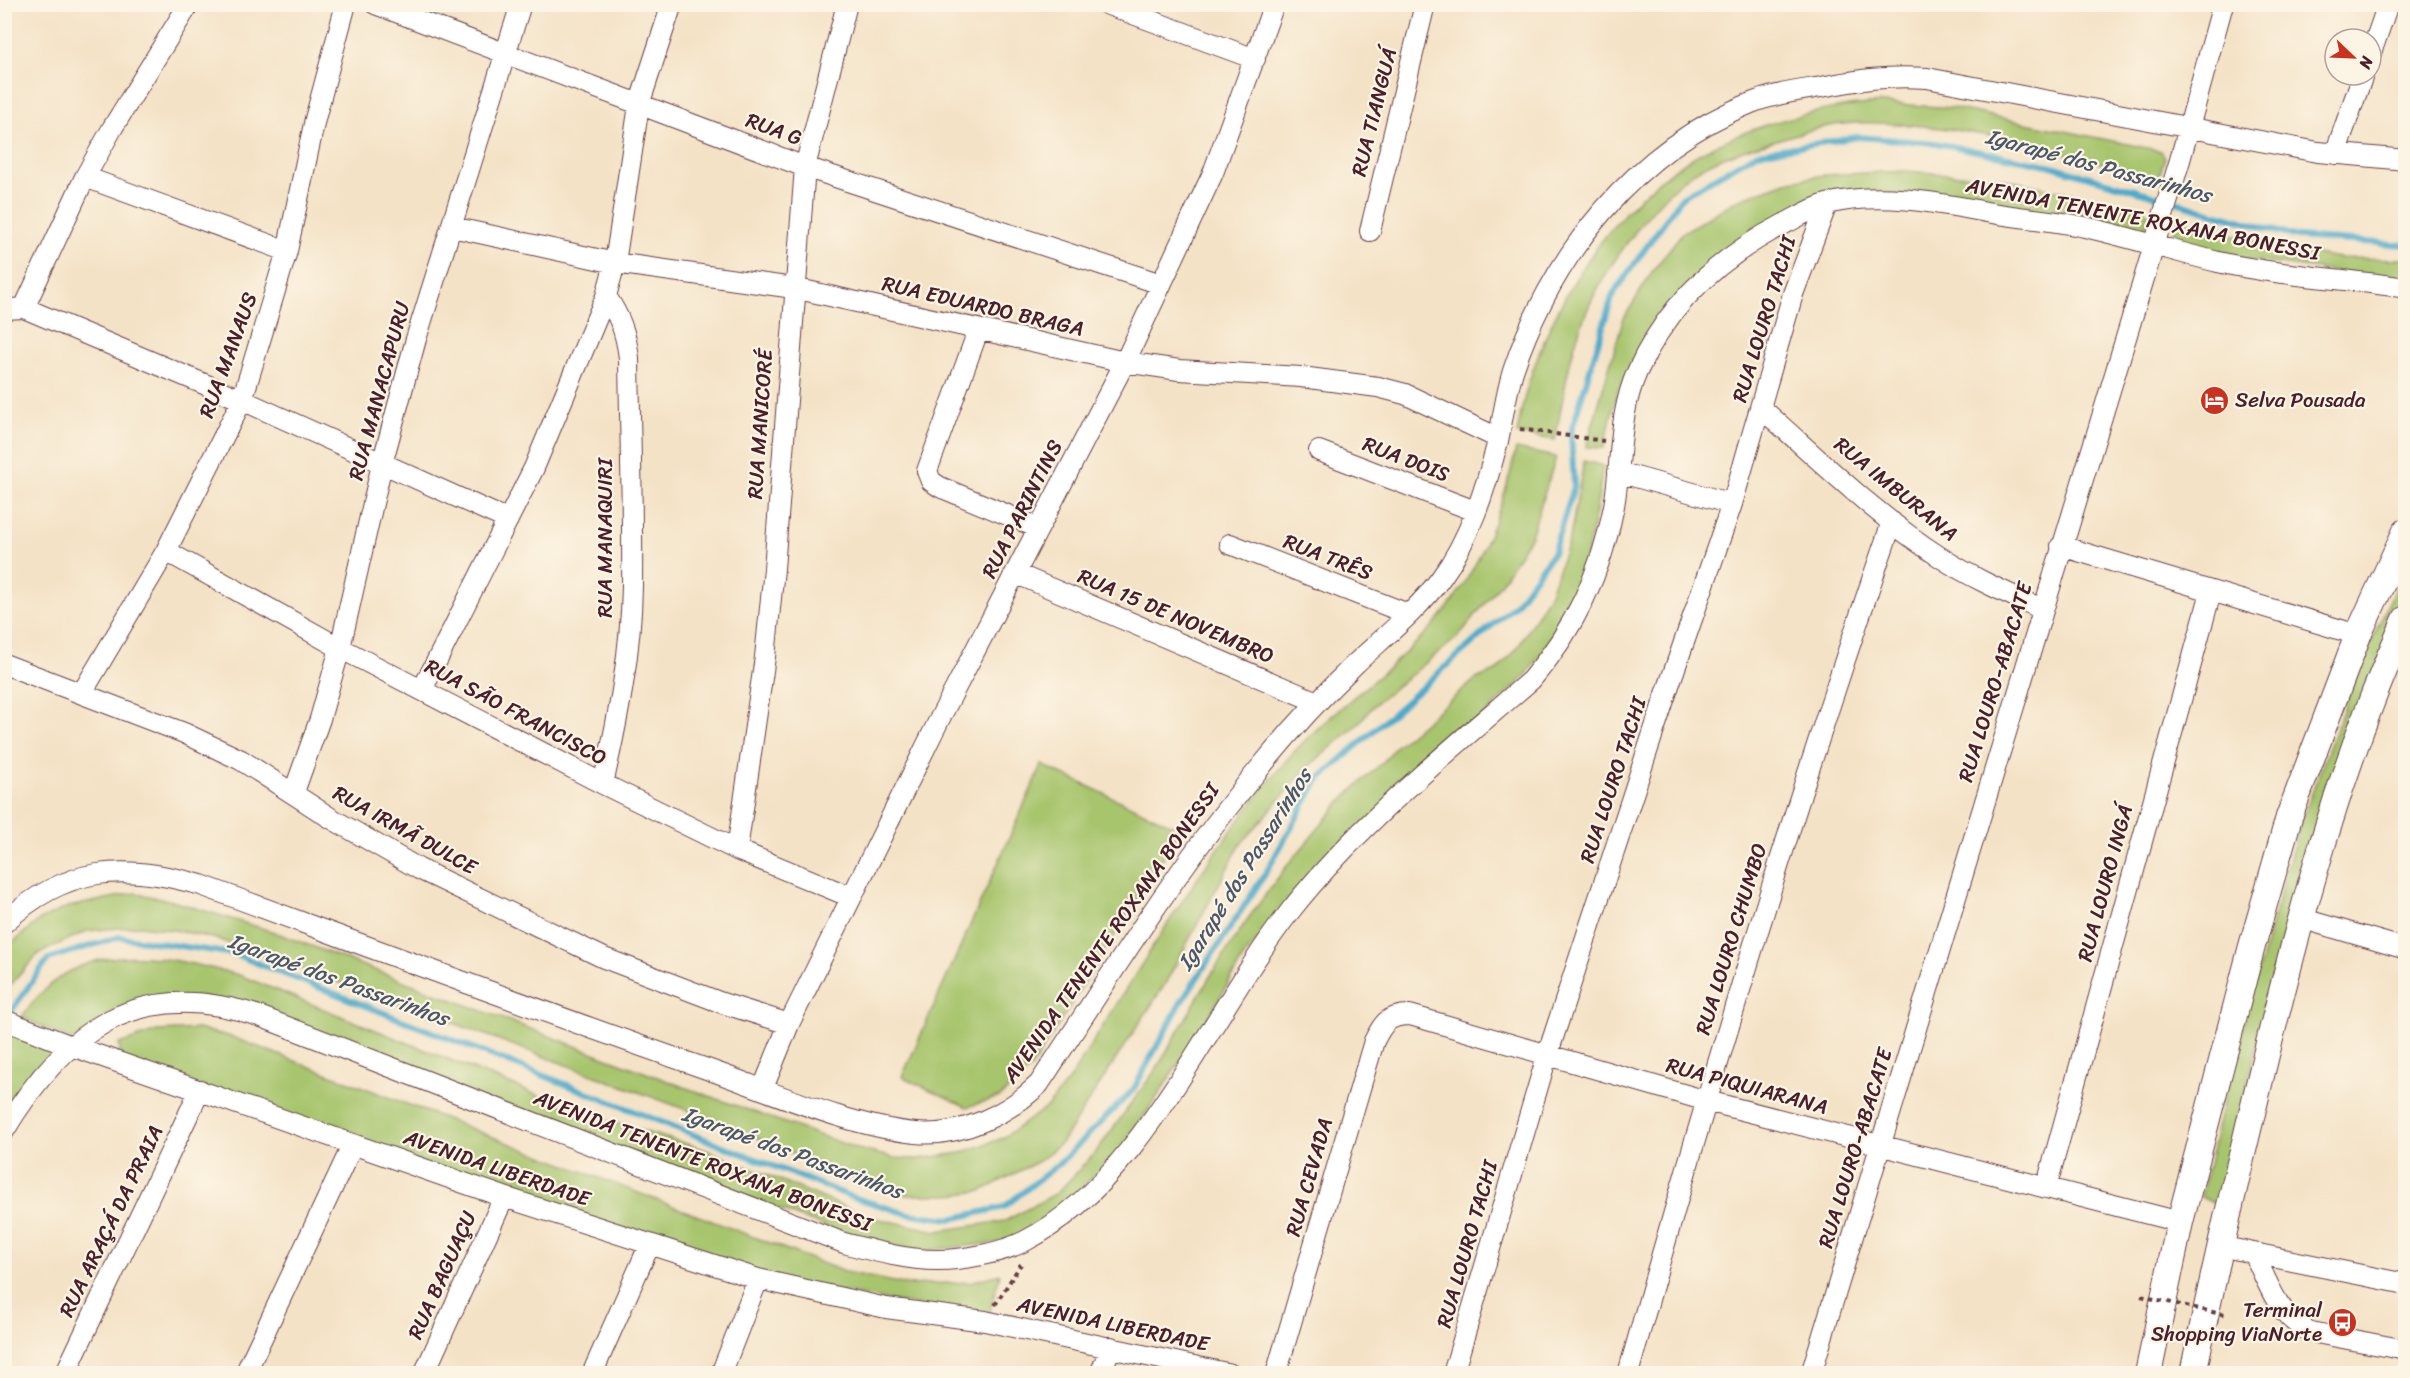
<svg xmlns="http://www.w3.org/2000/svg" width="2410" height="1378" font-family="Sriracha,sans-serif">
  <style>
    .green { fill: #a7c56d; stroke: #78724c; stroke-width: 1.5 }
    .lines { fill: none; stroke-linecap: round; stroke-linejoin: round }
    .stream { stroke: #4daacb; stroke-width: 6 }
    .minor-casing { stroke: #643c42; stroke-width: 22 }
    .major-casing { stroke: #643c42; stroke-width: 28 }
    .path { stroke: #643c42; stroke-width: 4; stroke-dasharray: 4.5 4.5; stroke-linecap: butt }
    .minor { stroke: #fff; stroke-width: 20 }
    .major { stroke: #fff; stroke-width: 26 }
    .path-bridge { stroke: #643c42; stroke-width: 4; stroke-dasharray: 4.5 4.5; stroke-linecap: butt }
    .labels { text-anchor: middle; stroke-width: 4.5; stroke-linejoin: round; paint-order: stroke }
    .street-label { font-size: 21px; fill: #4a1f2b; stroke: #fcf5e5 }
    .poi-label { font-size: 21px; fill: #4a1f2b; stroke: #fcf5e5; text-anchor: start }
    .water-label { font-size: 22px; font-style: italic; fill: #4b576b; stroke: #fcf5e5 }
  </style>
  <rect width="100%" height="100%" fill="#fcf5e5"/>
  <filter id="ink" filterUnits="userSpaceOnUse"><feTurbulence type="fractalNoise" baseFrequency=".0167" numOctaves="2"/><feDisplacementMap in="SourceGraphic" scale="12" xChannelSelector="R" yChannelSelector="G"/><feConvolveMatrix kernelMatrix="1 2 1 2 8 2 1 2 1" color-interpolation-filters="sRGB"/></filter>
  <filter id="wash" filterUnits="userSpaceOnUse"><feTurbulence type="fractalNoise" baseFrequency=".008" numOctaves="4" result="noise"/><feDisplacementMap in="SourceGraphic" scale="24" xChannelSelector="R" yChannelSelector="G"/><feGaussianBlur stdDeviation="1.35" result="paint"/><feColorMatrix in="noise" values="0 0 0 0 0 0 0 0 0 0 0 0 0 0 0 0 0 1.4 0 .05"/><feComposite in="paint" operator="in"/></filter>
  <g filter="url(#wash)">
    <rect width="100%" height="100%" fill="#f4e2c6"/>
    <!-- green -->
    <path class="green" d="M1882 103 1953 108 2161 151 2165 157 2158 180C2077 156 1995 132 1911 125 1884 123 1856 121 1829 126 1812 129 1794 135 1777 140 1749 147 1717 157 1693 173 1657 196 1608 265 1590 304 1570 346 1564 394 1555 440L1517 434C1532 334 1600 215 1687 161 1743 126 1817 107 1882 103Z
      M1905 171 2000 178 2142 209 2149 214 2143 234 1885 196 1775 223 1656 324 1617 392 1604 448 1586 447 1623 320 1652 272 1682 233 1737 200 1786 182 1824 175Z
      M2178 220 2276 247 2339 258 2405 259V281L2170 249Z
      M1516 449 1556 457 1531 536 1501 583 1458 637 1375 704 1357 725 1308 767 1240 845 1165 984 1062 1142 1039 1161 981 1191 950 1195H907L875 1188 719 1122 467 1028 217 939 180 931 140 926 87 931 39 953 5 991V949L38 921 68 907 135 893 173 901 274 932 681 1086 858 1149 894 1158 917 1159 961 1153 1003 1138 1048 1106 1069 1080C1138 972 1202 860 1285 762 1326 715 1378 681 1422 637 1472 588 1502 516 1516 449Z
      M1584 461 1603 466C1591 555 1578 606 1523 679L1308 879 1243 958 1201 1030 1123 1148 1049 1220 1023 1235 995 1243 918 1251 861 1240 201 996 70 1040 22 1017C78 934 155 954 239 975L587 1115 704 1149 869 1217 937 1231 1005 1221 1057 1193 1096 1152 1157 1068 1211 975 1247 920 1286 867 1343 799 1384 761 1396 746 1476 679 1496 671 1517 649 1550 593 1570 537Z
      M2405 567V602L2374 673 2309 846 2276 963 2220 1199 2213 1203 2201 1197 2232 1065 2297 833 2359 668Z
      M1042 765 1181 829 1032 1067 1000 1097 967 1107 902 1077Z
      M198 1029 232 1037 845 1272 908 1285 970 1282 1000 1274 988 1318 763 1278 121 1060 119 1044 157 1031Z
      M13 1034 56 1052 30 1074 9 1099 5 1097 4 1051Z"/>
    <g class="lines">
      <!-- stream -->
      <path class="stream" d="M7 1017 48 959 119 937 234 954 852 1197 908 1214 951 1219 1004 1207 1060 1163 1133 1090 1180 1004 1265 874 1318 780 1515 605 1553 553 1574 487 1571 432 1613 294 1682 197 1757 153 1858 137 1935 143 2048 165 2297 237 2406 245
        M1007 1374 1008 1372"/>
    </g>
  </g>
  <g filter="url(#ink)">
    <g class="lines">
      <defs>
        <path id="minor" d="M375 4 805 167 1161 284
          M1106 4 1255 59
          M2371 53 2388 4
          M2335 154 2363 75
          M85 177 287 251
          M452 227 615 263 794 288 1125 362 1179 370 1301 377 1378 387 1405 394 1498 438
          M1370 231 1425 4
          M24 308 85 177 113 127 189 4
          M4 309 24 308 242 400 508 520
          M978 331 927 471 931 481 940 487 1039 528
          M1761 408C1819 459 1875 515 1940 557 1972 578 2007 593 2042 609
          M1319 451 1475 511
          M1618 472 1732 504
          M1230 544 1408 614
          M2061 546 2358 635
          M166 551 340 648 603 784 737 850 851 897
          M1017 574 1317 702
          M4 664 184 733 241 760 329 817 419 869 604 958 722 1003 789 1024
          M422 690 534 468 606 296 615 263 639 105 672 4
          M82 693 166 551 242 400 287 251 315 119 346 4
          M603 784C618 719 631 653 632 586 633 510 630 434 629 358 626 333 620 317 606 296
          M294 792 320 719 340 648 382 464 416 339 521 4
          M737 850 765 657 774 569 805 167 847 4
          M2300 918 2406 949
          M4 923C66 865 125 863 201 885 369 947 536 1010 704 1068 768 1090 850 1127 916 1133 961 1137 1008 1114 1039 1084 1110 977 1177 867 1259 769 1289 732 1321 697 1355 664 1384 637 1418 610 1441 578 1470 539 1486 487 1498 441 1503 417 1506 394 1513 371 1552 255 1635 149 1751 103 1773 94 1798 91 1821 87 1857 80 1889 75 1927 78L2318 152 2406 160
          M4 1020 69 1045 504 1197 758 1279 886 1308 985 1321 1231 1374
          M763 1088 789 1024 940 718 1125 362 1213 173 1274 4
          M4 1131C65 1029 139 976 259 1016L844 1243C874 1251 906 1260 937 1260 964 1260 1001 1253 1025 1241 1142 1182 1211 1011 1291 910 1359 824 1448 752 1531 680 1574 630 1602 570 1614 506 1622 461 1618 415 1637 372 1667 305 1720 257 1784 224 1798 217 1812 208 1827 204 1881 191 1939 203 1992 213 2021 218 2051 220 2080 226 2126 236 2172 251 2218 262 2280 276 2343 278 2406 288
          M2046 1188 2211 592
          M2219 1246 2406 1284
          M2254 1253C2267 1282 2280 1320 2311 1332L2406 1350
          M65 1374 200 1090
          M245 1374 353 1144
          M424 1374 504 1197
          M592 1374 649 1246
          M721 1374 758 1279
          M1100 1374 1111 1347
          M1276 1374 1374 1041C1383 1023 1388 1015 1410 1015L1707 1101 2180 1222
          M1453 1374 1547 1056 1665 697 1732 504 1793 294 1827 204
          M1628 1374C1708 1088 1794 803 1892 522
          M1811 1374 2180 160 2223 4"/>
        <path id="major" d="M2148 1374 2180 1222 2252 946 2289 817 2358 635 2406 531
          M2193 1374C2215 1265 2241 1158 2267 1051 2304 901 2342 760 2406 619"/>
      </defs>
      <!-- minor casing -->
      <use href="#minor" class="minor-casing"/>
      <!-- major casing -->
      <use href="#major" class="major-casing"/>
      <!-- path -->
      <path class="path" d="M1520 429 1604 441
        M995 1305 1021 1264"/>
      <!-- minor -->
      <use href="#minor" class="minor"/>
      <!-- major -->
      <use href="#major" class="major"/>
      <!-- path-bridge -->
      <path class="path-bridge" d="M2141 1296 2226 1315"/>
    </g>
  </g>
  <!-- icons -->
  <defs>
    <symbol id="hotel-disc" viewBox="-11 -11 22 22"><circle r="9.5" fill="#c8321e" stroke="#fcf5e5"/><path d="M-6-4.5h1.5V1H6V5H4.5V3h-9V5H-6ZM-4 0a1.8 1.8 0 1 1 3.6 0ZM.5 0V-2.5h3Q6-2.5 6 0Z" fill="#fff"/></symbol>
    <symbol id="bus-disc" viewBox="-11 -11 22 22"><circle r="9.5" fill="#c8321e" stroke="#fcf5e5"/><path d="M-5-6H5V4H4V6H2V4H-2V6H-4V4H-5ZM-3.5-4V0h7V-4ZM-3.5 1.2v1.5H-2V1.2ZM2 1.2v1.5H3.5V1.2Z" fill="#fff"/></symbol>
  </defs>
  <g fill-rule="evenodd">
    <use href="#hotel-disc" x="2198" y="384" width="33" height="33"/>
    <use href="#bus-disc" x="2326" y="1306" width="33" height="33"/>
  </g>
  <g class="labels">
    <!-- street labels -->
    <g class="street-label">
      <text transform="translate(1374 112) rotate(-76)" y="7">RUA TIANGUÁ</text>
      <text transform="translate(774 129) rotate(20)" y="7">RUA G</text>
      <text transform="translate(2143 219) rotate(11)" y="7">AVENIDA TENENTE ROXANA BONESSI</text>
      <text transform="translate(983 306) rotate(13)" y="7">RUA EDUARDO BRAGA</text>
      <text transform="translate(1764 319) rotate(-73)" y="7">RUA LOURO TACHI</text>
      <text transform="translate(228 355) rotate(-70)" y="7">RUA MANAUS</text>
      <text transform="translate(379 391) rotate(-75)" y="7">RUA MANACAPURU</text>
      <text transform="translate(760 424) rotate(-86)" y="7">RUA MANICORÉ</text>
      <text transform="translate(1406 459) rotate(21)" y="7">RUA DOIS</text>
      <text transform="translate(1896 489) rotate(39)" y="7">RUA IMBURANA</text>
      <text transform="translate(1022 509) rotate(-63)" y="7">RUA PARINTINS</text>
      <text transform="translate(605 538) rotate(-90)" y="7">RUA MANAQUIRI</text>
      <text transform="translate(1328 557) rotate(21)" y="7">RUA TRÊS</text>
      <text transform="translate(1176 616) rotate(23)" y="7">RUA 15 DE NOVEMBRO</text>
      <text transform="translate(1995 682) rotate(-73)" y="7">RUA LOURO-ABACATE</text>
      <text transform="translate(516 712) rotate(28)" y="7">RUA SÃO FRANCISCO</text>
      <text transform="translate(1613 780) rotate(-72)" y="7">RUA LOURO TACHI</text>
      <text transform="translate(405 830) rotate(29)" y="7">RUA IRMÃ DULCE</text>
      <text transform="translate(2105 883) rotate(-75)" y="7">RUA LOURO INGÁ</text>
      <text transform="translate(1111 933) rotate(-55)" y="7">AVENIDA TENENTE ROXANA BONESSI</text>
      <text transform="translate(1731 939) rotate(-73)" y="7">RUA LOURO CHUMBO</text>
      <text transform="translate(1747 1086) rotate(15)" y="7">RUA PIQUIARANA</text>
      <text transform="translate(1855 1148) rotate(-73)" y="7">RUA LOURO-ABACATE</text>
      <text transform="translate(703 1161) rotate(21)" y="7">AVENIDA TENENTE ROXANA BONESSI</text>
      <text transform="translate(497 1168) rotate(19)" y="7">AVENIDA LIBERDADE</text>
      <text transform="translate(1309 1177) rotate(-74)" y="7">RUA CEVADA</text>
      <text transform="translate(111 1221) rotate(-64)" y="7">RUA ARAÇÁ DA PRAIA</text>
      <text transform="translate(1467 1244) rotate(-74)" y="7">RUA LOURO TACHI</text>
      <text transform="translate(442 1275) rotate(-66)" y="7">RUA BAGUAÇU</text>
      <text transform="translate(1113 1324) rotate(12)" y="7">AVENIDA LIBERDADE</text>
    </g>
    <!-- poi labels -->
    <g class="poi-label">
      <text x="2235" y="407">Selva Pousada</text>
      <text x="2322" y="1317" text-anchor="end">Terminal<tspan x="2322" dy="24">Shopping ViaNorte</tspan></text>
    </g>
    <!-- water labels -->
    <g class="water-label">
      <text transform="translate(2099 165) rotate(15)" y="8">Igarapé dos Passarinhos</text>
      <text transform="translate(1244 869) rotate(-58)" y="8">Igarapé dos Passarinhos</text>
      <text transform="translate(339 979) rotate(20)" y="8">Igarapé dos Passarinhos</text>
      <text transform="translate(793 1152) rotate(20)" y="8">Igarapé dos Passarinhos</text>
    </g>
  </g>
  <!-- margin -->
  <rect width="2410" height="1378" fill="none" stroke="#fcf5e5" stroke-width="24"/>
  <!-- north arrow -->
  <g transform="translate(2353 57) rotate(113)"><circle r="28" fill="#fcf5e5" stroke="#b59f9b" stroke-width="1.5"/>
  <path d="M0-4.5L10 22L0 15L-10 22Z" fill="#c8321e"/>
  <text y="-9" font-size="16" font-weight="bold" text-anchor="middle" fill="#4a1f2b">N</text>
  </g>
</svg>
